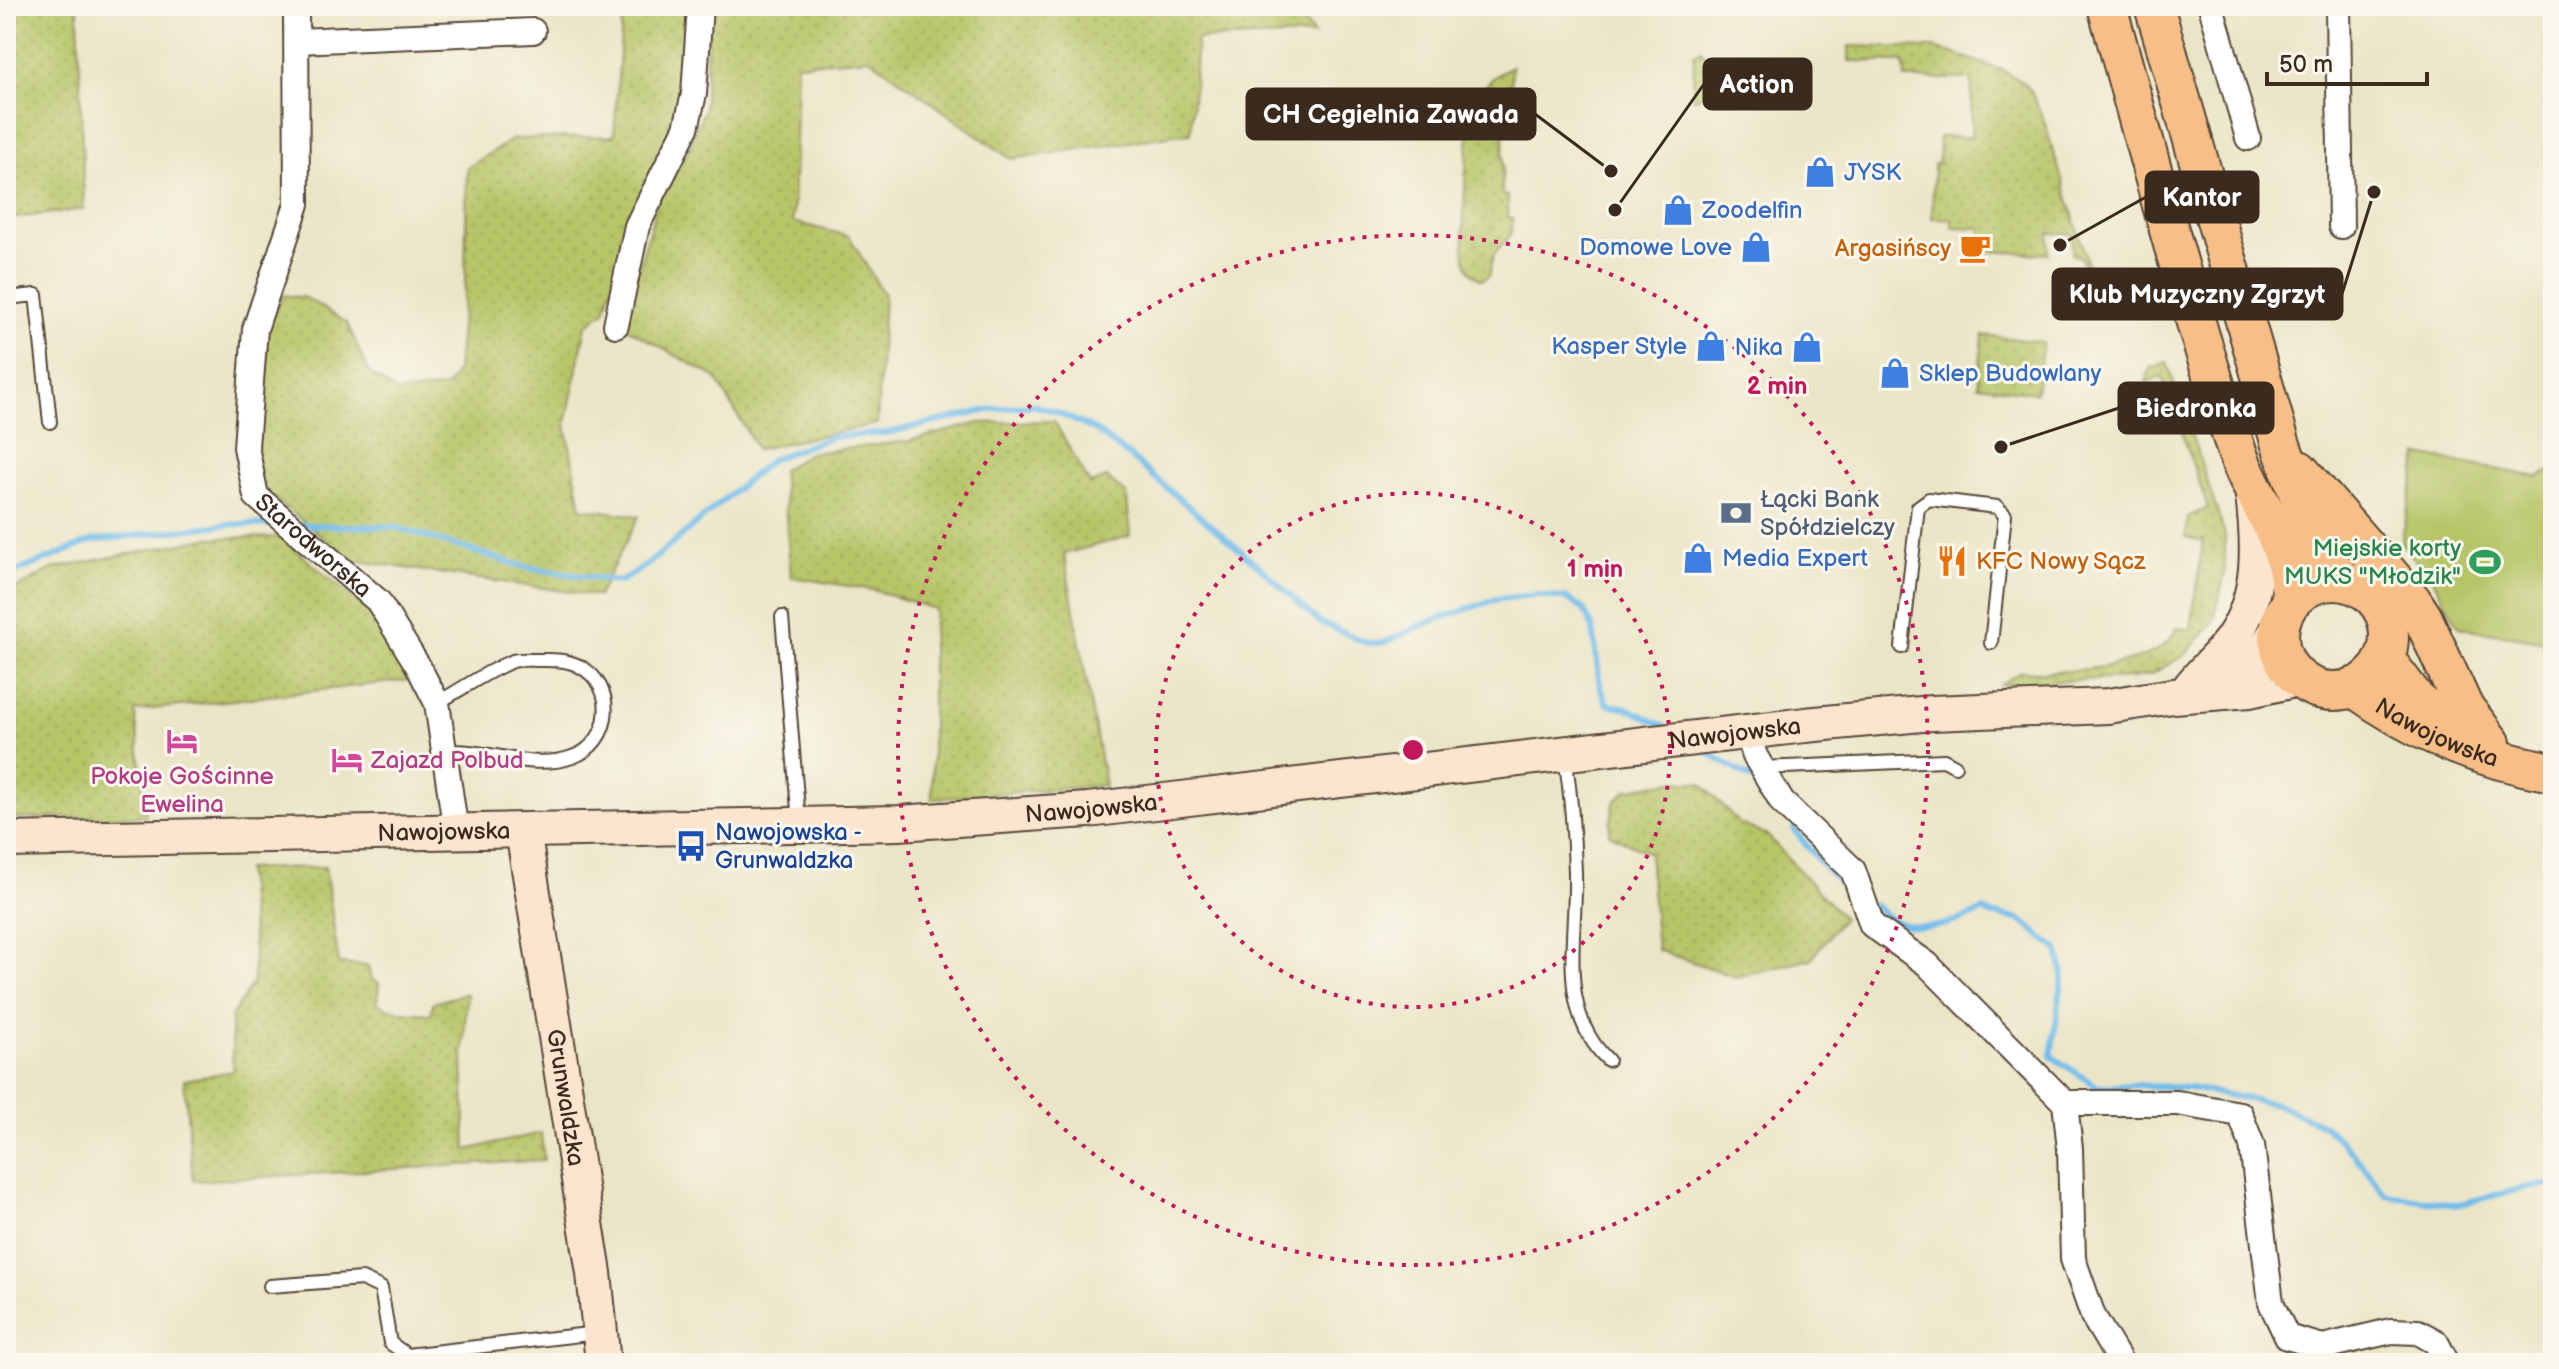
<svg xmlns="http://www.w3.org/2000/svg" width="2559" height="1369" font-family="'Balsamiq Sans',sans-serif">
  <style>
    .grass { fill: url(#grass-dots); stroke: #797843; stroke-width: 2 }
    .park { fill: #b7c568; stroke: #797843; stroke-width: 2 }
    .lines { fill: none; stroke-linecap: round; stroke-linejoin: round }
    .stream { stroke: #71bcea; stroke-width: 6 }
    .lane-casing { stroke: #554637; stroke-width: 16 }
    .street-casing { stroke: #554637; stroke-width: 28 }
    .secondary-casing { stroke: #554637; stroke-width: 38 }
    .primary-casing { stroke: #554637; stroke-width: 42 }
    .lane { stroke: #fff; stroke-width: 12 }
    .street { stroke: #fff; stroke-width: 24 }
    .secondary { stroke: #fce5cf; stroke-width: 34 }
    .primary { stroke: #f7be87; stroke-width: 38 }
    .ring { fill: none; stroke: #c2185b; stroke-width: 4; stroke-dasharray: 4 8 }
    .labels { text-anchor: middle; stroke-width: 6; stroke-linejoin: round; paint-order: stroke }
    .shop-label { font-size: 24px; fill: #366cbe; stroke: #fbf7ec; text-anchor: start }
    .food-label { font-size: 24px; fill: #c56008; stroke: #fbf7ec; text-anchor: end }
    .service-label { font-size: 24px; fill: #4e5e75; stroke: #fbf7ec; text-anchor: start }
    .street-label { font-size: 24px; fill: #3b2a1e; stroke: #fbf7ec }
    .leisure-label { font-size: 24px; fill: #27864d; stroke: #fbf7ec; text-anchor: end }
    .hotel-label { font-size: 24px; fill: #b23c85; stroke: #fbf7ec; text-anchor: start }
    .transit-label { font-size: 24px; fill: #164399; stroke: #fbf7ec; text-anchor: start }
    .centre { fill: #c2185b; stroke: #fbf7ec; stroke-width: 4 }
    .ring-label { font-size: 24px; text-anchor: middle; font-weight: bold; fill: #c2185b; stroke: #fbf7ec; stroke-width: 6; stroke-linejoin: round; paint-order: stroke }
    .leader { fill: none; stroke: #3b2a1e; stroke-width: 3 }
    .callout-dot { fill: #3b2a1e; stroke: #fbf7ec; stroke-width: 3 }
    .callout { fill: #3b2a1e; stroke: #3b2a1e; stroke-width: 3 }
    .callout-label { font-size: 26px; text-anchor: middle; font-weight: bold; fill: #fff }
  </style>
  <defs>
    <pattern id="grass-dots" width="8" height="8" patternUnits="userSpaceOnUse" patternTransform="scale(2)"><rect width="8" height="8" fill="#b7c568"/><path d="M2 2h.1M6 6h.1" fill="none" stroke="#9ea95a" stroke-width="1.8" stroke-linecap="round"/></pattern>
  </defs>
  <rect width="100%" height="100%" fill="#fbf7ec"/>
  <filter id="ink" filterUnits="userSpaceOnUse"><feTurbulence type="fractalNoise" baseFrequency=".0125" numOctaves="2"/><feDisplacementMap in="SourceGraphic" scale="16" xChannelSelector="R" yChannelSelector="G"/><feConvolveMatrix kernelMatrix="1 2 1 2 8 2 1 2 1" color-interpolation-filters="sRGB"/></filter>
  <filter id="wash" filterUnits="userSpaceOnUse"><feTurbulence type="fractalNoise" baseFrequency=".006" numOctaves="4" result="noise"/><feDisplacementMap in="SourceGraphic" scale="32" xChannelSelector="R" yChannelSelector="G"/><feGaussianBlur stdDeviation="1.8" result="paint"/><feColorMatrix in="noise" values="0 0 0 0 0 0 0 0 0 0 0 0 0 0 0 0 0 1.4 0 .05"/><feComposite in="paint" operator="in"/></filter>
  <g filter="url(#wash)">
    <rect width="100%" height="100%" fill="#ebe5c7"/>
    <!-- grass -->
    <path class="grass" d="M6 6H78L84 209 6 219Z
      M623 6H691L684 102 669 146 637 203 605 311 586 325 566 424 581 508 639 516 598 596 351 560 263 489 253 445 260 349 270 319 283 295 306 298 347 323 369 373 398 393 447 387 457 370 465 281 467 168 513 139 614 136Z
      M709 6H1294L1314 35 1197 39 1191 133 1011 159 869 58 797 64 793 222 849 236 884 295 877 424 757 449 716 378 625 327 635 280 659 198 687 153 704 110Z
      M1849 46 1932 48 1953 53 2004 71 2024 83 2031 91 2044 121 2094 283 2093 291 2081 258 2072 254 2073 234 2049 233 2048 254 1982 251 1981 228 1952 227V219L1932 218 1934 164 1938 163 1939 137H1971L1972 79H1905L1904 62 1849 61Z
      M1701 50C1716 64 1714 94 1693 99L1694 54Z
      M1512 66 1510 127H1504L1502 195 1508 196V217L1513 218C1512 244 1504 237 1494 255 1491 261 1490 269 1489 276L1482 280C1473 276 1469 271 1466 262 1460 242 1467 126 1474 106 1481 88 1495 74 1512 66Z
      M1983 335 2043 342 2036 393 1978 385Z
      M2167 362 2225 535V573L2214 621 2185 655 2152 674 2132 678 2001 684 2021 671C2056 675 2165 668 2176 628L2191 629 2203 541 2186 537 2188 517 2208 508 2162 377 2146 382 2150 368Z
      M1054 421 1090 484 1107 478 1127 495 1130 536 1064 554 1105 785 932 799V642L935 609 873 590 791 577 782 470 810 453 909 441 979 423Z
      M280 537 372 614 411 680 135 711 146 816 6 819V594L52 569 207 538Z
      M1673 781 1701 783 1740 824 1767 835 1843 918 1811 959 1736 977 1657 950 1649 853 1609 834 1614 802 1627 790Z
      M325 867 339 964 368 966 371 979 379 983 377 1003C394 1013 411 1013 431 1014L433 1003 467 993 463 1055 466 1150 541 1133 544 1160 193 1181 184 1080 233 1071 231 1017 253 982 254 948 246 869Z"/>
    <!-- park -->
    <path class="park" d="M2419 455 2538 477 2553 470V643L2459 627 2433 580 2401 543Z"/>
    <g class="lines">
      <!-- stream -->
      <path class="stream" d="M302 525 395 527 525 567 620 582 647 565 772 459 832 437 887 433 988 410 1033 405 1054 411 1095 430 1128 455 1261 568 1319 622 1367 643H1383L1427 623 1497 599 1536 595 1568 599 1583 609 1593 628 1600 686 1607 704 1627 708 1665 727
        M6 576 91 541 230 524 279 525
        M1705 751 1754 780 1762 789
        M1794 829C1811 852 1828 874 1852 890
        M1875 905C1904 940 1948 927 1984 910L1990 914 2019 919 2058 950 2063 975 2051 1056 2098 1087 2135 1085 2190 1088 2276 1104 2325 1126 2352 1152 2386 1195 2455 1205 2529 1187 2553 1185"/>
    </g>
  </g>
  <g filter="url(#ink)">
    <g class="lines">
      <defs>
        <path id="lane" d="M6 298 36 295 50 422
          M782 617 799 822
          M1902 647 1918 507 1929 499 1997 507 2005 515 1991 643
          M437 703C459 691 490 669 513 661 520 659 529 660 537 660 551 660 566 659 579 666 618 685 613 744 572 757 530 772 487 747 444 752
          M1565 756C1571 795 1574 835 1575 873 1577 938 1556 1010 1608 1060
          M1762 768 1944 760 1955 766
          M270 1286 362 1279 381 1288 390 1343 407 1355
          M401 1363 407 1355 597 1333"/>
        <g id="street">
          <path id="s1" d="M296 6 297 204 255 329 246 447 256 496 378 601 418 666 437 703 456 832"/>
          <path d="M2211 6 2248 138"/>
          <path d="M2338 6 2341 226"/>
          <path d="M297 41 533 31"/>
          <path d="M616 325 637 226 686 128 694 94 700 6"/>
          <path d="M1747 732 1755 756 1782 802 1853 870 1872 925 1927 964 2065 1103H2177L2240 1114 2252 1145 2271 1303 2287 1337 2323 1347 2391 1331 2418 1332 2436 1342 2447 1363"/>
          <path d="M2065 1103 2070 1149 2073 1259 2093 1316 2121 1363"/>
        </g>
        <g id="secondary">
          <path d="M2202 682C2240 669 2259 665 2279 627"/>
          <path d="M2191 686C2204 670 2220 656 2232 639 2262 595 2259 545 2253 495"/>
          <path id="s2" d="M523 831 594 1273 603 1363"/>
          <path id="s3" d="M6 840 899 823 1088 810 1805 725 1932 713 2108 706 2173 696 2250 690 2299 679"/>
        </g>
        <g id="primary">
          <path d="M2107 6C2148 154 2187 303 2236 449 2255 505 2290 538 2291 600"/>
          <path d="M2154 6 2281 445 2318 549 2343 581"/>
          <path d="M2299 470 2412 601 2423 618 2463 706 2491 743"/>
          <circle cx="2334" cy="636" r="55"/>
          <path d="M2384 658 2417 701 2448 725"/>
          <path id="s4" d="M2353 687C2416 732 2477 759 2553 772"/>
        </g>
      </defs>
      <!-- lane casing -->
      <use href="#lane" class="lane-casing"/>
      <!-- street casing -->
      <use href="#street" class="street-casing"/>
      <!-- secondary casing -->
      <use href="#secondary" class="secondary-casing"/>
      <!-- primary casing -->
      <use href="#primary" class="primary-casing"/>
      <!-- lane -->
      <use href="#lane" class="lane"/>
      <!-- street -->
      <use href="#street" class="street"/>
      <!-- secondary -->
      <use href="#secondary" class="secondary"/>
      <!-- primary -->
      <use href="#primary" class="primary"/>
    </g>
  </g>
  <!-- distance rings -->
  <g class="ring">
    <circle cx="1413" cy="750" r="257"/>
    <circle cx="1413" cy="750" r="515"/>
  </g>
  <!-- icons -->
  <defs>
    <symbol id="shop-bare" viewBox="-9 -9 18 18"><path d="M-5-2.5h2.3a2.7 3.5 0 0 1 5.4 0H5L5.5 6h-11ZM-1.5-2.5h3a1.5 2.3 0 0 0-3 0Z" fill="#3f7fe0" stroke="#fbf7ec" stroke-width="2.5" paint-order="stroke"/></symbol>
    <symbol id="cafe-bare" viewBox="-9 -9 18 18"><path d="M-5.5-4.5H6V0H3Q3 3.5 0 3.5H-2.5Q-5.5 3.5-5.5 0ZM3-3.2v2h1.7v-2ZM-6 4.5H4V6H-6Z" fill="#e8710a" stroke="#fbf7ec" stroke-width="2.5" paint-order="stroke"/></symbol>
    <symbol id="bank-bare" viewBox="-9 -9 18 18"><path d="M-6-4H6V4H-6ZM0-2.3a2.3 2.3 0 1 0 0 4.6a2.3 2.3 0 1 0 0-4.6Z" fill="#5c6f8a" stroke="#fbf7ec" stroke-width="2.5" paint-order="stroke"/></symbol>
    <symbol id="restaurant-bare" viewBox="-9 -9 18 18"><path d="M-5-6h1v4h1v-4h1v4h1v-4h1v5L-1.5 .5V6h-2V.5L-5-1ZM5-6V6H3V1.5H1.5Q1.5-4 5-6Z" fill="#e8710a" stroke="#fbf7ec" stroke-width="2.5" paint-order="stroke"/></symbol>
    <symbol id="stadium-bare" viewBox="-9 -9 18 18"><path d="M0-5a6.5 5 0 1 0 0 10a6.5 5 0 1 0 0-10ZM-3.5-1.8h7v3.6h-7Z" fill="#2e9e5b" stroke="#fbf7ec" stroke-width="2.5" paint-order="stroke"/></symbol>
    <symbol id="hotel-bare" viewBox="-9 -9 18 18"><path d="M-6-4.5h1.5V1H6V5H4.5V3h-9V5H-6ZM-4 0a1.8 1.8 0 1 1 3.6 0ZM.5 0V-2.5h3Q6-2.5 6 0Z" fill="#d1479c" stroke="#fbf7ec" stroke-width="2.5" paint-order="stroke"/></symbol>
    <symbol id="bus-bare" viewBox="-9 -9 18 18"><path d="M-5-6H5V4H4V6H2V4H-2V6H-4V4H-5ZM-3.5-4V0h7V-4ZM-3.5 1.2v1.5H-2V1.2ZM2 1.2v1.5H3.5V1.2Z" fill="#1a4fb4" stroke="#fbf7ec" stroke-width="2.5" paint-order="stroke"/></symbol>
  </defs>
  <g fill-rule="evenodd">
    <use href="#shop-bare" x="1798" y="150" width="44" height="44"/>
    <use href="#shop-bare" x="1656" y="188" width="44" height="44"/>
    <use href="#shop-bare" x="1734" y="225" width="44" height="44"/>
    <use href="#cafe-bare" x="1953" y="226" width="44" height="44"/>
    <use href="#shop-bare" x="1689" y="324" width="44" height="44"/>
    <use href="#shop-bare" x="1785" y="325" width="44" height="44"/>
    <use href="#shop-bare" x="1873" y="351" width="44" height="44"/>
    <use href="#bank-bare" x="1714" y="491" width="44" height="44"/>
    <use href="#shop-bare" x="1676" y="536" width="44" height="44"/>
    <use href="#restaurant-bare" x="1930" y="539" width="44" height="44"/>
    <use href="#stadium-bare" x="2463" y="540" width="44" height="44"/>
    <use href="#hotel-bare" x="160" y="719" width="44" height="44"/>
    <use href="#hotel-bare" x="325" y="738" width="44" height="44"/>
    <use href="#bus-bare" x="669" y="824" width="44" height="44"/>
  </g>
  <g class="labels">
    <!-- shop labels -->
    <g class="shop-label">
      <text x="1844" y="180">JYSK</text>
      <text x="1702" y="218">Zoodelfin</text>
      <text x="1732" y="255" text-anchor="end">Domowe Love</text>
      <text x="1687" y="354" text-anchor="end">Kasper Style</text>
      <text x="1783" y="355" text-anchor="end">Nika</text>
      <text x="1919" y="381">Sklep Budowlany</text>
      <text x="1722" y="566">Media Expert</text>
    </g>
    <!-- food labels -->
    <g class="food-label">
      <text x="1951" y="256">Argasińscy</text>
      <text x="1976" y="569" text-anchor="start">KFC Nowy Sącz</text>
    </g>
    <!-- service labels -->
    <g class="service-label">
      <text x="1760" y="507">Łącki Bank<tspan x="1760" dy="28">Spółdzielczy</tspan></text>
    </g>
    <!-- street labels -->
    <g class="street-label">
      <text dy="8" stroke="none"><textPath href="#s1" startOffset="574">Starodworska</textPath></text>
      <text dy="8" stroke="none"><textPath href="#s4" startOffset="96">Nawojowska</textPath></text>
      <text dy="8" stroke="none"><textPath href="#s3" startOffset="1734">Nawojowska</textPath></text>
      <text dy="8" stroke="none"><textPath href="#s3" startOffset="1086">Nawojowska</textPath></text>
      <text dy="8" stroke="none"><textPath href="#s3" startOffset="438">Nawojowska</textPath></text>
      <text dy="8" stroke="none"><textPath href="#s2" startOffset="270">Grunwaldzka</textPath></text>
    </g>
    <!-- leisure labels -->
    <g class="leisure-label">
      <text x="2461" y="556">Miejskie korty<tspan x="2461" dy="28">MUKS "Młodzik"</tspan></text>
    </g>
    <!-- hotel labels -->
    <g class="hotel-label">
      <text x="371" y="768">Zajazd Polbud</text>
      <text x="182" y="784" text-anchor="middle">Pokoje Gościnne<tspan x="182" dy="28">Ewelina</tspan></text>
    </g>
    <!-- transit labels -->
    <g class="transit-label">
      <text x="715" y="840">Nawojowska -<tspan x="715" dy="28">Grunwaldzka</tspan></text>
    </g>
  </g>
  <circle cx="1413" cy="750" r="12" class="centre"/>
  <g class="ring-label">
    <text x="1777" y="394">2 min</text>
    <text x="1595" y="577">1 min</text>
  </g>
  <!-- callouts -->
  <path class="leader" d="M1615 210L1704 84M1611 171L1535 114M2060 245L2146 197M2374 192L2342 294M2001 447L2119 408"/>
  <g class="callout-dot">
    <circle cx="1615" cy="210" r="8"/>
    <circle cx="1611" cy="171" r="8"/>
    <circle cx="2060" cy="245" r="8"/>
    <circle cx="2374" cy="192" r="8"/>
    <circle cx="2001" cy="447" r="8"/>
  </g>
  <g class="callout">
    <rect x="1704" y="59" width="107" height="50" rx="8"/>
    <rect x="1247" y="89" width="288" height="50" rx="8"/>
    <rect x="2146" y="172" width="112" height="50" rx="8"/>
    <rect x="2053" y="269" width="289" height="50" rx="8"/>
    <rect x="2119" y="383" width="154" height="50" rx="8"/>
  </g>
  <g class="callout-label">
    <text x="1757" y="93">Action</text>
    <text x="1391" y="123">CH Cegielnia Zawada</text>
    <text x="2202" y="206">Kantor</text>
    <text x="2197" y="303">Klub Muzyczny Zgrzyt</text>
    <text x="2196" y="417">Biedronka</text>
  </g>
  <!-- margin -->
  <rect width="2559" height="1369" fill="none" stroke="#fbf7ec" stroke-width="32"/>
  <!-- scale -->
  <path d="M2267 72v12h160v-12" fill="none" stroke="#3b2a1e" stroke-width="4"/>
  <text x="2279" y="72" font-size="24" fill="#3b2a1e" stroke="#fbf7ec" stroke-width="6" paint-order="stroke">50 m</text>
</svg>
